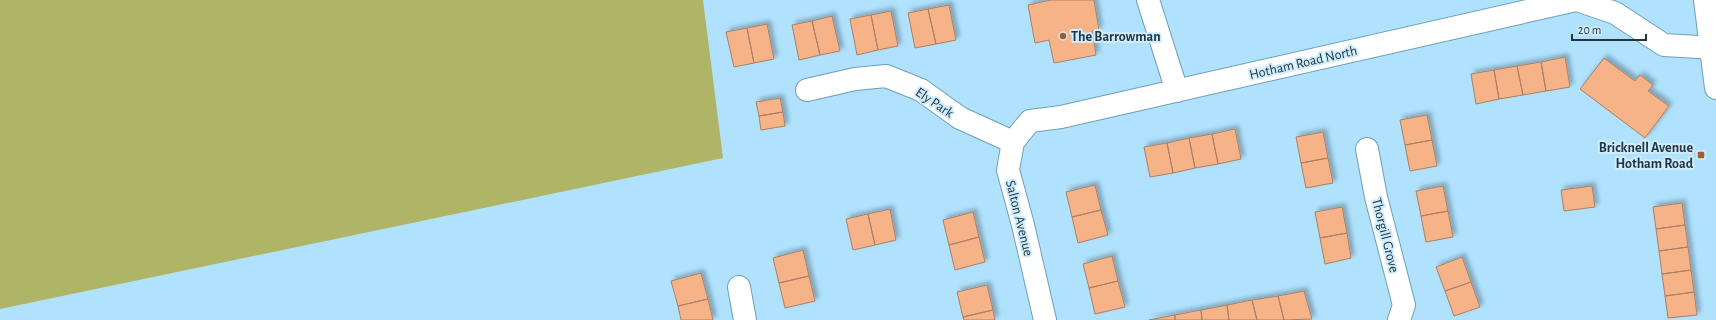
<svg xmlns="http://www.w3.org/2000/svg" width="1716" height="320" font-family="'Alegreya Sans',sans-serif">
  <style>
    .green { fill: #aeb566 }
    .building { fill: #f7b388; stroke: #ab8066; filter: url(#shadow) }
    .lines { fill: none; stroke-linecap: round; stroke-linejoin: round }
    .minor-casing { stroke: #6e9fb9; stroke-width: 24 }
    .tertiary-casing { stroke: #6e9fb9; stroke-width: 24 }
    .minor { stroke: #fff; stroke-width: 22 }
    .tertiary { stroke: #fff; stroke-width: 22 }
    .poi-dot { fill: #a15d2e; stroke: #ceecfd; stroke-width: 1.5 }
    .labels { text-anchor: middle; stroke-width: 4; stroke-linejoin: round; paint-order: stroke }
    .poi-label { font-size: 14px; font-weight: bold; fill: #233742; stroke: #ceecfd; text-anchor: start }
    .street-label { font-size: 14px; fill: #233742; stroke: #ceecfd }
  </style>
  <defs>
    <filter id="shadow"><feDropShadow dx="3.5" dy="-3.5" stdDeviation="2" flood-color="#0004"/></filter>
  </defs>
  <rect width="100%" height="100%" fill="#b0e2fe"/>
  <!-- green -->
  <path class="green" d="M0 0H703L723 158 0 309Z"/>
  <!-- building -->
  <path class="building" d="M1051 0H1094L1099 30 1092 31 1096 55 1054 63 1049 40 1035 43 1028 5Z
    M949 5 956 40 936 44 928 9Z
    M928 9 936 44 915 48 908 13Z
    M891 11 898 46 878 50 871 15Z
    M871 15 878 50 857 55 850 19Z
    M832 16 840 51 820 55 812 21Z
    M812 21 820 55 799 60 792 25Z
    M767 24 774 59 754 63 747 28Z
    M747 28 754 63 734 67 726 32Z
    M1565 57 1570 87 1546 91 1541 62Z
    M1604 58 1635 81 1640 75 1653 85 1648 91 1669 106 1645 138 1580 89Z
    M1541 62 1546 91 1523 95 1517 66Z
    M1517 66 1523 95 1499 99 1494 70Z
    M1494 70 1499 99 1476 104 1471 74Z
    M780 98 783 112 759 116 756 102Z
    M783 112 785 126 761 130 759 116Z
    M1427 115 1432 140 1405 145 1400 120Z
    M1235 129 1241 159 1218 164 1212 134Z
    M1323 132 1328 158 1301 163 1296 137Z
    M1212 134 1218 164 1195 168 1189 138Z
    M1189 138 1195 168 1173 173 1167 143Z
    M1432 140 1437 166 1410 171 1405 145Z
    M1167 143 1173 173 1150 177 1144 147Z
    M1328 158 1333 183 1306 188 1301 163Z
    M1095 185 1101 210 1072 217 1066 192Z
    M1443 186 1448 211 1421 216 1416 191Z
    M1592 186 1595 207 1564 211 1561 190Z
    M1682 203 1685 225 1656 229 1653 207Z
    M1342 207 1347 233 1320 238 1315 212Z
    M890 209 896 240 875 245 868 214Z
    M1101 210 1108 235 1078 243 1072 217Z
    M1448 211 1453 237 1426 242 1421 216Z
    M973 212 979 237 949 245 943 220Z
    M868 214 875 245 853 250 846 219Z
    M1685 225 1688 247 1659 251 1656 229Z
    M1347 233 1351 258 1325 264 1320 238Z
    M979 237 985 262 955 270 949 245Z
    M1688 247 1691 270 1662 274 1659 251Z
    M803 250 809 276 779 283 773 258Z
    M1112 256 1118 281 1089 288 1083 264Z
    M1462 257 1471 282 1445 291 1436 267Z
    M1691 270 1694 292 1665 296 1662 274Z
    M701 273 708 299 678 306 671 281Z
    M809 276 815 301 785 308 779 283Z
    M1118 281 1125 307 1095 314 1089 288Z
    M1471 282 1480 307 1454 316 1445 291Z
    M987 285 993 310 963 317 957 292Z
    M1304 291 1312 319 1284 320 1278 296Z
    M1694 292 1697 315 1668 318 1665 296Z
    M1278 296 1284 320H1257L1252 300Z
    M708 299 713 320H681L678 306Z
    M1252 300 1257 320H1229L1227 305Z
    M1227 305 1229 320H1202L1201 310Z
    M993 310 995 320H964L963 317Z
    M1201 310 1202 320H1175V315Z
    M1175 315V320H1149Z"/>
  <g class="lines">
    <defs>
      <path id="minor" d="M1148 0 1177 91
        M1577 0 1615 13 1664 45 1716 48
        M807 90 855 79 886 76 921 90 960 118 1013 142
        M1367 149 1376 197 1404 305 1399 320
        M739 287 745 320
        M1045 320 1023 225 1008 170 1013 142 1030 121 1061 117 1576 0"/>
      <path id="tertiary" d="M1705 0 1716 88"/>
    </defs>
    <!-- minor casing -->
    <use href="#minor" class="minor-casing"/>
    <!-- tertiary casing -->
    <use href="#tertiary" class="tertiary-casing"/>
    <!-- minor -->
    <use href="#minor" class="minor"/>
    <!-- tertiary -->
    <use href="#tertiary" class="tertiary"/>
  </g>
  <!-- markers -->
  <g class="poi-dot">
    <circle cx="1063" cy="36" r="4"/>
    <rect x="1697" y="151" width="8" height="8" rx="2"/>
  </g>
  <g class="labels">
    <!-- poi labels -->
    <g class="poi-label">
      <text x="1071" y="41">The Barrowman</text>
      <text x="1693" y="152" text-anchor="end">Bricknell Avenue<tspan x="1693" dy="16">Hotham Road</tspan></text>
    </g>
    <!-- street labels -->
    <g class="street-label">
      <text transform="translate(1303 62) rotate(-13)" y="5">Hotham Road North</text>
      <text transform="translate(935 102) rotate(34)" y="5">Ely Park</text>
      <text transform="translate(1020 218) rotate(76)" y="5">Salton Avenue</text>
      <text transform="translate(1386 235) rotate(76)" y="5">Thorgill Grove</text>
    </g>
  </g>
  <!-- scale -->
  <path d="M1572 34v6h74v-6" fill="none" stroke="#233742" stroke-width="2"/>
  <text x="1578" y="34" font-size="12" fill="#233742" stroke="#ceecfd" stroke-width="3" paint-order="stroke">20 m</text>
</svg>
